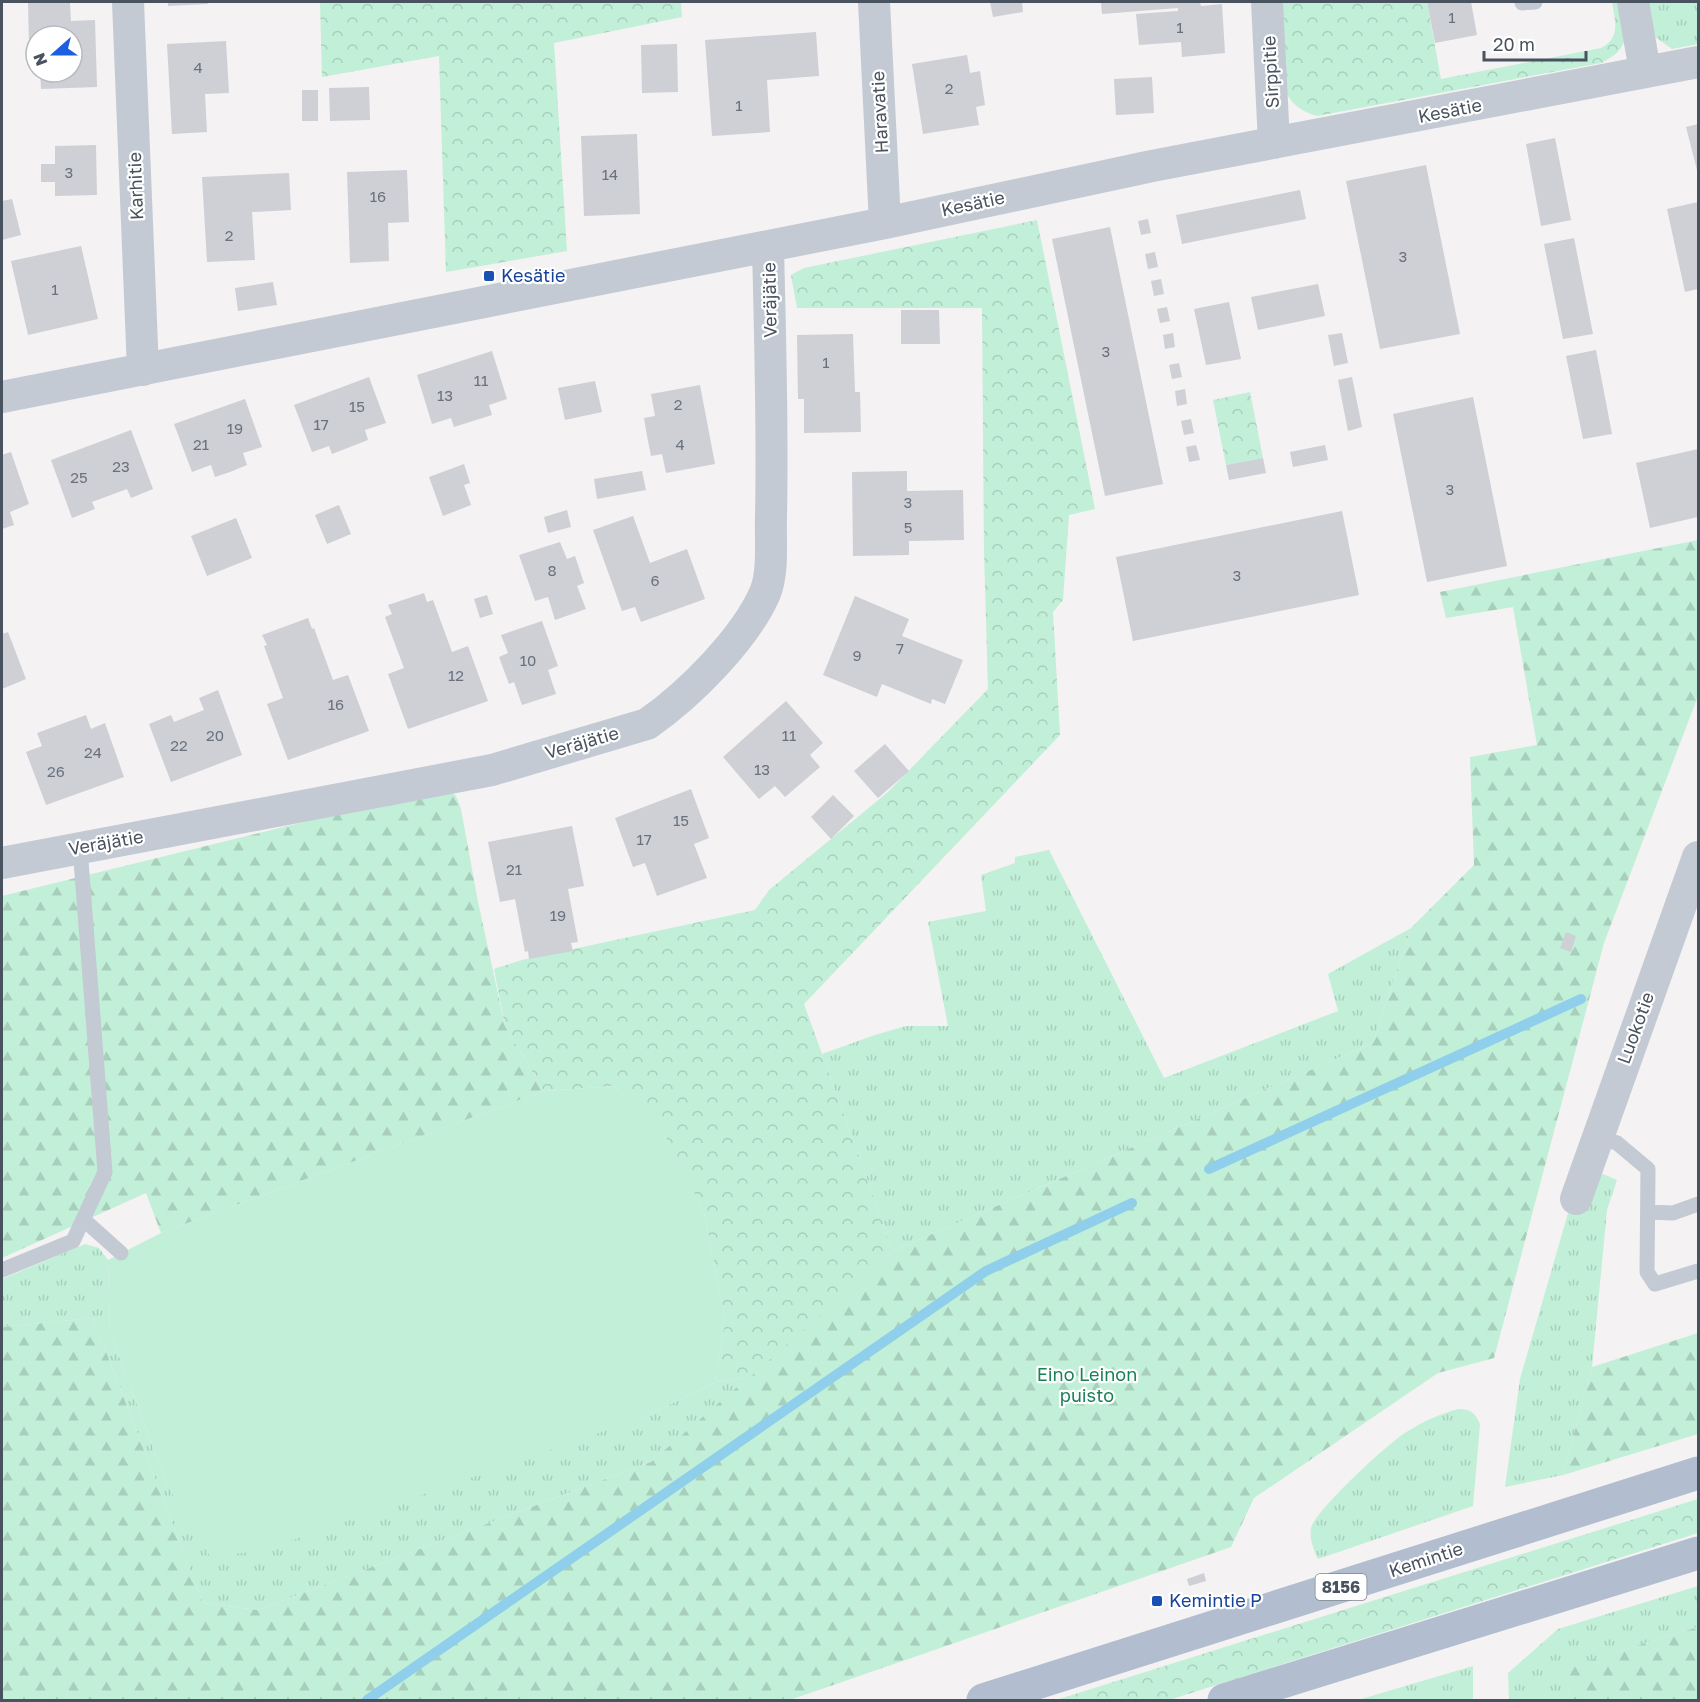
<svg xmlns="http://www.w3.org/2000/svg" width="1700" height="1702" font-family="'Golos Text',sans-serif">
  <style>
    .grass { fill: url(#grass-tufts) }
    .forest { fill: url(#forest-firs) }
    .park { fill: url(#park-crowns) }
    .pitch { fill: #c2efd8 }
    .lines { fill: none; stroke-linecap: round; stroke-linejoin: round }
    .stream { stroke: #90cfeb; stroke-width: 10 }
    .building { fill: #ced0d6 }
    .service { stroke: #c3cad3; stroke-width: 15 }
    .minor { stroke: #c3cad3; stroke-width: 32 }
    .primary { stroke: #b2becf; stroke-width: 33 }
    .transit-dot { fill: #1a4fb4; stroke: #fff; stroke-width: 2 }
    .labels { text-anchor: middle; stroke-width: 4.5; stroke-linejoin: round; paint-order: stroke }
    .number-label { font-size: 15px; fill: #6a727d }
    .shield { fill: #fff; stroke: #80868f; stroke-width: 1.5 }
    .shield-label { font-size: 16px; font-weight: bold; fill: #49525f }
    .street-label { font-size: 18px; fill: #49525f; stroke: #fff }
    .transit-label { font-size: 18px; fill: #164399; stroke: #fff; text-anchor: start }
    .park-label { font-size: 18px; fill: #198158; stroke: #fff }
  </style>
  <defs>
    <pattern id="grass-tufts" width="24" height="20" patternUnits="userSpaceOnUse" patternTransform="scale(1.5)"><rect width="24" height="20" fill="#c2efd8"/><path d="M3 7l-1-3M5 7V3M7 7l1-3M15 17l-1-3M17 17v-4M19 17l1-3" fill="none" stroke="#a8cfbc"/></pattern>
    <pattern id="forest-firs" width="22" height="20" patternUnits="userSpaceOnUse" patternTransform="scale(1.5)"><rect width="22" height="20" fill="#c2efd8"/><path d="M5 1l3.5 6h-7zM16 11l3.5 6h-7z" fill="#a8cfbc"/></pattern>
    <pattern id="park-crowns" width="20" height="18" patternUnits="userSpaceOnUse" patternTransform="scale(1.5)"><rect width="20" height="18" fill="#c2efd8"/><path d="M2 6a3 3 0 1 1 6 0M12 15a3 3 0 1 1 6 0" fill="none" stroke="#a8cfbc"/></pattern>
  </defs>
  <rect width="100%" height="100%" fill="#f4f2f2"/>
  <!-- grass -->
  <path class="grass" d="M1643 2H1698V44L1672 49 1648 32Z
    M1049 850 1164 1078 1338 1011 1328 974 1411 928 1373 1043 893 1251 822 1054 875 1035 906 1026H948L928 922 986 911 981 875 1015 863V857Z
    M1582 1165 1617 1180 1607 1210 1592 1367 1563 1475 1505 1487 1520 1379Z
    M85 1244 99 1248 108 1260 110 1332 168 1487 641 1418 716 1382 750 1377 651 1462 258 1610 203 1603 93 1318 2 1327V1279Z
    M1458 1409C1471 1409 1475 1413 1480 1424L1473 1506 1318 1559C1314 1550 1309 1539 1311 1528 1316 1510 1389 1442 1408 1431 1424 1421 1440 1414 1458 1409Z
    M1698 1586V1627L1568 1667 1569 1700H1509L1508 1673 1558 1629Z
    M1473 1666V1700H1358Z"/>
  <!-- forest -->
  <path class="forest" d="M1698 540V696L1604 943 1494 1358 1438 1373 1254 1498 1231 1547 790 1700H2V1327L93 1318 203 1603 258 1610 651 1462 893 1251 1373 1043 1411 928 1474 865 1470 757 1537 745 1513 607 1446 618 1440 592Z
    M446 787 456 796 461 809 478 902 505 1026 544 1091 161 1233 146 1193 2 1258V896Z
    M1698 1333V1434L1563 1475 1592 1367Z
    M1698 1627V1700H1569L1567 1667Z"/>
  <!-- park -->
  <path class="park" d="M320 2H681L682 17 554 43 567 251 446 272 439 56 322 77Z
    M1280 2H1427L1441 79 1601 48C1621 38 1615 21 1612 2H1621C1626 31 1633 48 1601 63L1317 116C1302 112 1290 103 1284 89Z
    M1037 220 1095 509 1069 515 1063 600 1053 612 1060 735 804 1004 893 1251 750 1377 716 1382 725 1318 704 1213 662 1130 614 1086 544 1091 505 1026 494 969 522 960 755 910 769 890 888 792 988 689 984 551 982 308H797L791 275 804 268Z
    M1250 392 1263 458 1226 465 1213 400Z
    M1698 1499V1533L1169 1700H1056Z"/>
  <!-- pitch -->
  <path class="pitch" d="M614 1086 662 1129 704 1213 725 1318 716 1382 641 1418 262 1551 210 1556 168 1487 110 1332 108 1260 161 1233 544 1091Z"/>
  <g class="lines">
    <!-- stream -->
    <path class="stream" d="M1209 1169 1581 999
      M367 1700 986 1271 1132 1203"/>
  </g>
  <!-- building -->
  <path class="building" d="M28 2H70L71 21 95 20 97 87 41 89 40 72H72V36H36V45H29Z
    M168 2H207L208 4 168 6Z
    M990 2H1022L1023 12 993 17Z
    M1101 2H1200L1201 6 1222 4 1225 53 1182 57 1181 42 1139 45 1136 14 1178 11V8L1102 14Z
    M1427 2H1471L1477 35 1435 43Z
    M816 32 819 76 767 80 770 132 712 136 705 40Z
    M226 41 229 93 205 94 207 132 172 134 167 44Z
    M677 44 678 92 642 93 641 45Z
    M967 55 970 73 980 71 985 105 976 107 979 125 923 134 912 64Z
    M1152 77 1154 113 1116 115 1114 79Z
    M369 87 370 120 330 121 329 88Z
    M302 90H318V121H302Z
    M1698 124V174L1686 127Z
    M637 134 640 214 584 216 581 136Z
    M1555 138 1571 220 1541 226 1526 144Z
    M96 145 97 195 55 196V182H41V164H55V146Z
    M1426 165 1460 334 1380 349 1346 181Z
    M407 170 409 222 388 223 389 261 350 263 347 172Z
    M289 173 291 210 252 212 255 260 207 262 202 177Z
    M1300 190 1306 219 1182 244 1176 215Z
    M12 199 21 235 2 240V201Z
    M1698 202V289L1685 292 1667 209Z
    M1148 219 1151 233 1141 235 1138 221Z
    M1110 227 1163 484 1105 496 1052 239Z
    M1574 238 1593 334 1563 339 1544 244Z
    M81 246 98 319 28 335 11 261Z
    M1155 252 1158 267 1148 269 1145 254Z
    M1161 279 1164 294 1154 296 1151 281Z
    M273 282 277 305 238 311 235 288Z
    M1318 284 1325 316 1258 330 1251 297Z
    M1229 302 1241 359 1206 365 1194 309Z
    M1167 307 1170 321 1160 323 1157 309Z
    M901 310H939L940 344H901Z
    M1173 333 1175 347 1165 349 1163 335Z
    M1342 333 1348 363 1334 366 1328 335Z
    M853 334 855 392H860L861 432 804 433V399H798L797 335Z
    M1596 350 1612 434 1583 439 1566 356Z
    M492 351 507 399 489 405 492 415 454 427 451 418 432 424 417 375Z
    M1179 363 1182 377 1172 379 1169 365Z
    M369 377 386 423 365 430 368 440 332 454 329 446 312 452 294 405Z
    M1352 377 1362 427 1348 431 1338 380Z
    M595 381 602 412 565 420 558 388Z
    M700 385 715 464 666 473 662 454 651 456 647 436 644 418 655 416 651 394Z
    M1185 389 1187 404 1177 406 1175 391Z
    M1473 397 1507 566 1427 582 1393 414Z
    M245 399 262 447 243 453 247 465 230 472 215 477 211 465 192 472 174 424Z
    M1191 419 1194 433 1184 435 1181 421Z
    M131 430 153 489 131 498 127 489 92 502 95 509 72 518 51 460Z
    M1196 445 1200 460 1189 462 1186 447Z
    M1325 445 1328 460 1293 467 1290 452Z
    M1698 449V517L1650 528 1636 463Z
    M11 452 29 504 10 512 14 525 2 529V455Z
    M1263 458 1266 473 1229 480 1226 465Z
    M464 464 470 483 464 485 471 505 443 516 429 477Z
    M642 471 646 490 597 499 594 479Z
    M907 471V491L963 490 964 540 909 541V555L853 556 852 472Z
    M339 505 351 534 327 544 315 515Z
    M567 510 571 527 548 533 544 517Z
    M1342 511 1359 595 1133 641 1116 557Z
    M633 516 650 563 687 549 705 599 641 622 635 607 622 611 593 530Z
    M236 518 252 558 207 576 191 536Z
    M560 542 567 559 575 556 584 583 577 586 586 609 555 620 548 597 535 601 519 555Z
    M424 593 427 602 433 600 452 652 468 646 488 701 408 729 388 674 404 668 385 617 392 614 388 605Z
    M487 595 493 614 480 618 474 599Z
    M855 596 909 619 902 636 963 660 945 704 932 699 931 704 882 684 877 697 823 675Z
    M308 618 312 629 314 628 333 680 348 675 369 731 288 760 267 704 283 698 264 646 267 645 262 635Z
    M542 621 558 666 548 670 556 694 522 705 514 682 509 684 499 657 508 653 501 635Z
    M8 632 26 679 2 689V634Z
    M218 690 242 755 171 782 149 724 171 715 174 722 204 710 199 698Z
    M786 701 823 743 810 755 820 767 785 797 775 786 759 799 723 757Z
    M86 715 91 729 105 723 124 777 46 805 26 752 42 746 37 733Z
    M885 744 909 771 878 798 854 771Z
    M691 789 709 838 694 844 707 878 657 896 645 863 633 867 615 818Z
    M833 795 854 816 831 839 811 817Z
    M572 826 584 886 568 889 578 942 571 943 573 951 529 959 528 951 525 952 515 899 500 902 488 842Z
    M1566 932 1576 936 1571 952 1560 948Z
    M1204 1573 1206 1581 1189 1586 1187 1579Z"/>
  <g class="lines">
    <!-- service -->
    <path class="service" d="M1522 3 1535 2
      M1598 1137 1617 1143 1648 1169 1647 1272 1655 1284 1698 1271
      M1648 1212 1673 1213 1698 1204
      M83 1219 121 1253
      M2 1270 73 1241 105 1172 80 848"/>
    <!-- minor -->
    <path class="minor" d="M128 2 143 370
      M874 2 885 223
      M1267 2 1274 143
      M1633 2 1645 71
      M2 397 885 223 1152 166 1698 62
      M2 863 492 770 647 724C689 695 745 639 765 593 774 571 770 539 771 516 773 426 770 336 768 247
      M1576 1199 1698 857"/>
    <!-- primary -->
    <path class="primary" d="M983 1700 1698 1473
      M1224 1700 1698 1553"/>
  </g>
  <!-- markers -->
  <g class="transit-dot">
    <rect x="483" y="270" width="12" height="12" rx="3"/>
    <rect x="1151" y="1595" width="12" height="12" rx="3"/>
  </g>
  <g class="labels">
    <!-- number labels -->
    <g class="number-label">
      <text x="1452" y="23">1</text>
      <text x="1180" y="33">1</text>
      <text x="198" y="73">4</text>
      <text x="949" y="94">2</text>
      <text x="739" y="111">1</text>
      <text x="69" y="178">3</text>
      <text x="610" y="180">14</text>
      <text x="378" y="202">16</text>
      <text x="229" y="241">2</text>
      <text x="1403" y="262">3</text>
      <text x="55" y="295">1</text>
      <text x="1106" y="357">3</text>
      <text x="826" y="368">1</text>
      <text x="481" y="386">11</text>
      <text x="445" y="401">13</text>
      <text x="678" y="410">2</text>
      <text x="357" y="412">15</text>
      <text x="321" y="430">17</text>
      <text x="235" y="434">19</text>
      <text x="201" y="450">21</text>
      <text x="680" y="450">4</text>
      <text x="121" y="472">23</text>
      <text x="79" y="483">25</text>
      <text x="1450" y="495">3</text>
      <text x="908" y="508">3</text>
      <text x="908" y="533">5</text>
      <text x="552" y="576">8</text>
      <text x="1237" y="581">3</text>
      <text x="655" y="586">6</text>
      <text x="900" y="654">7</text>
      <text x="857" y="661">9</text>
      <text x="528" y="666">10</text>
      <text x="456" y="681">12</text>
      <text x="336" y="710">16</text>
      <text x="215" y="741">20</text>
      <text x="789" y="741">11</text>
      <text x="179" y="751">22</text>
      <text x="93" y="758">24</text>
      <text x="762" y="775">13</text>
      <text x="56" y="777">26</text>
      <text x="681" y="826">15</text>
      <text x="644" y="845">17</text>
      <text x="514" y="875">21</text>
      <text x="558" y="921">19</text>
    </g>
    <!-- shield labels -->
    <rect class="shield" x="1315.5" y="1574" width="51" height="26" rx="4.5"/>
    <g class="shield-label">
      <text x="1341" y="1593">8156</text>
    </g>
    <!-- street labels -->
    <g class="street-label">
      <text transform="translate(1271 72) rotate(-93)" y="6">Sirppitie</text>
      <text transform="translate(1450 111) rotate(-11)" y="6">Kesätie</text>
      <text transform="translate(880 112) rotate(-93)" y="6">Haravatie</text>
      <text transform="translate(136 186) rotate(-92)" y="6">Karhitie</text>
      <text transform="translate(973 204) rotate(-12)" y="6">Kesätie</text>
      <text transform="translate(770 300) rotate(-91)" y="6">Veräjätie</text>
      <text transform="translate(582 743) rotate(-16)" y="6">Veräjätie</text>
      <text transform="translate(106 843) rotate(-10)" y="6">Veräjätie</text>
      <text transform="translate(1636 1028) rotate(-70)" y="6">Luokotie</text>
      <text transform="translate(1426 1560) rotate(-18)" y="6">Kemintie</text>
    </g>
    <!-- transit labels -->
    <g class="transit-label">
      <text x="501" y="282">Kesätie</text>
      <text x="1169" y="1607">Kemintie P</text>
    </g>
    <!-- park labels -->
    <g class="park-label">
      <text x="1087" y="1381">Eino Leinon<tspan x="1087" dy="21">puisto</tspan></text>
    </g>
  </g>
  <!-- border -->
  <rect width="1700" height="1702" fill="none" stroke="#49525f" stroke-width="6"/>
  <!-- north arrow -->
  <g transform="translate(54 54) rotate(249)"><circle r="28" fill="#ffffff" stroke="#b6babf" stroke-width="1.5"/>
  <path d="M0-4.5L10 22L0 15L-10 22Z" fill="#1d5ee3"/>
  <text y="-9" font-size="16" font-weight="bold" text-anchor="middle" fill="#49525f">N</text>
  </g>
  <!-- scale -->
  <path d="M1484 51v9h102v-9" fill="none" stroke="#49525f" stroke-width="3"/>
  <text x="1493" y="51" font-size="18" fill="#49525f" stroke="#ffffff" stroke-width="4.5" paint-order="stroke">20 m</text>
</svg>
